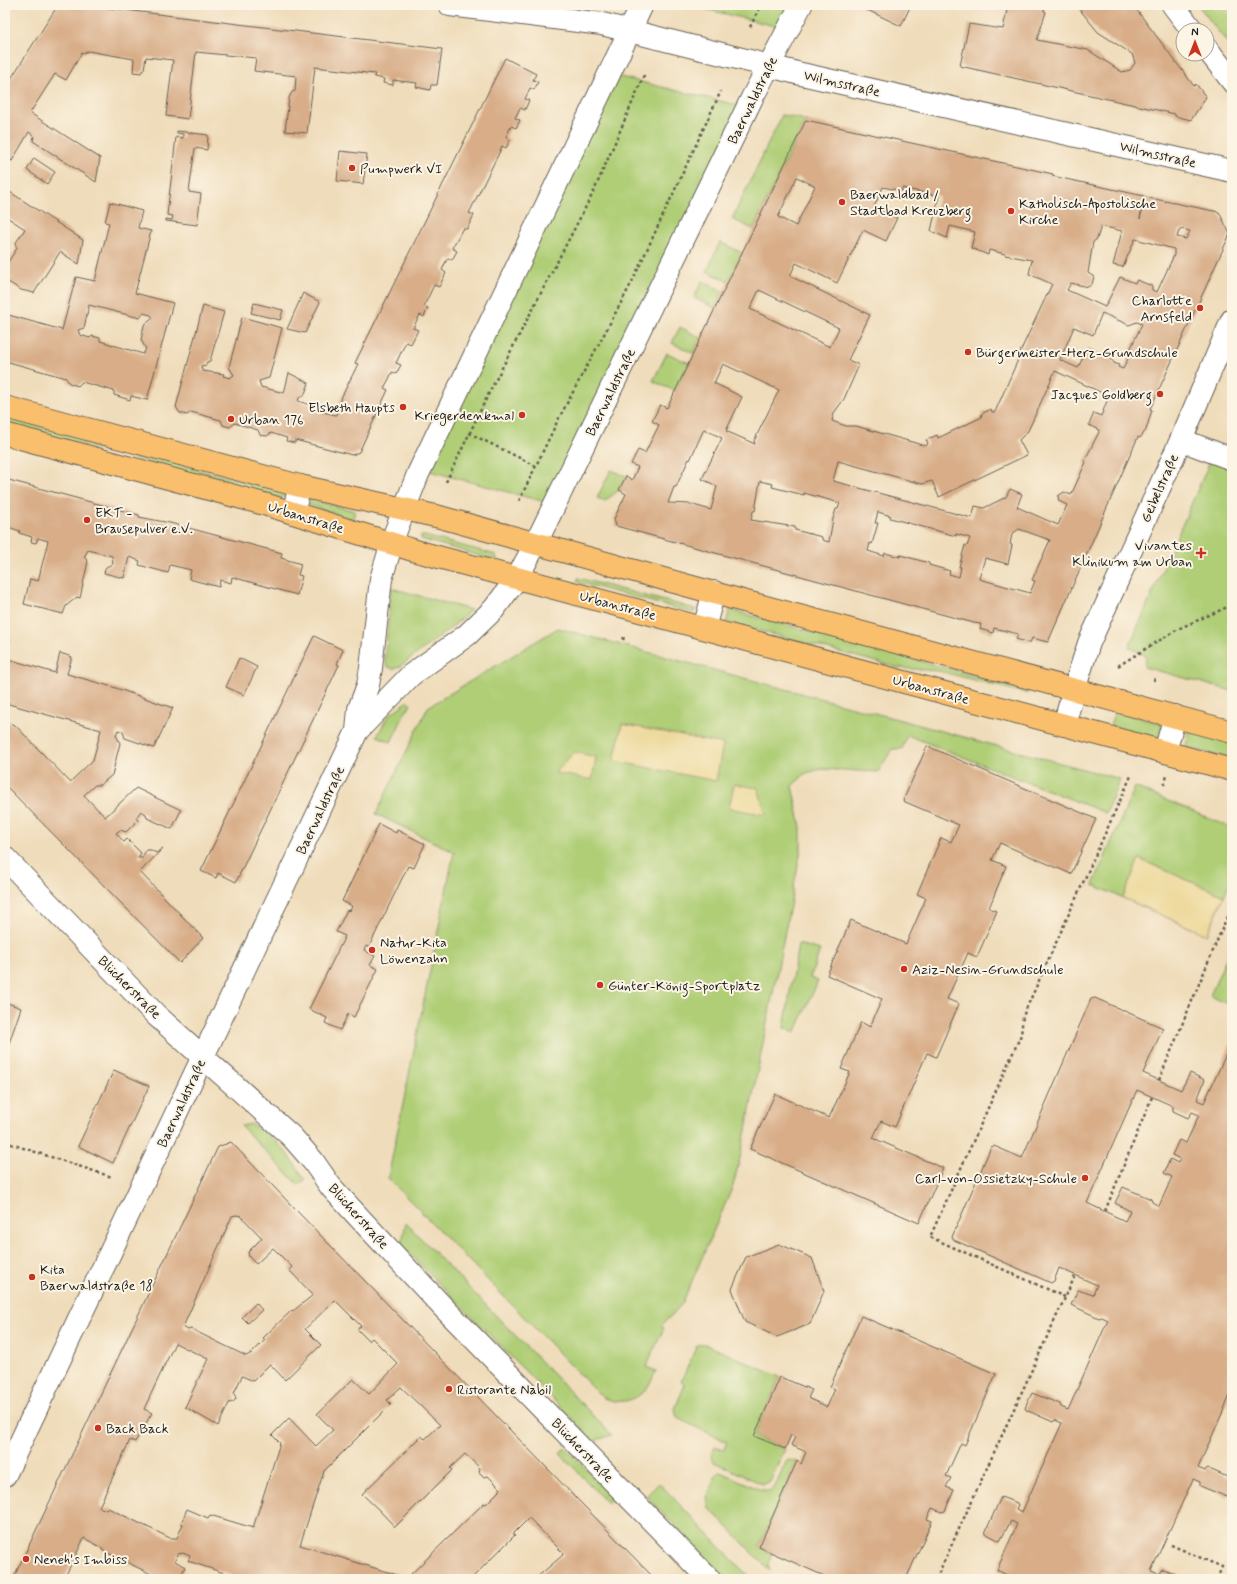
<svg xmlns="http://www.w3.org/2000/svg" width="1237" height="1584" font-family="Mynerve,sans-serif">
  <style>
    .green { fill: #afce76; stroke: #667549 }
    .sand { fill: #eeda9e; stroke: #857b5d }
    .building { fill: #d8ad88; fill-rule: evenodd }
    .lines { fill: none; stroke-linecap: round; stroke-linejoin: round }
    .minor-casing { stroke: #665f53; stroke-width: 24 }
    .major-casing { stroke: #665f53; stroke-width: 24 }
    .path { stroke: #665f53; stroke-width: 2.5; stroke-dasharray: 3 3; stroke-linecap: butt }
    .minor { stroke: #fff; stroke-width: 22 }
    .major { stroke: #f9bf6d; stroke-width: 22 }
    .poi-dot { fill: #c8321e; stroke: #fcf5e5; stroke-width: 1.5 }
    .labels { text-anchor: middle; stroke-width: 4; stroke-linejoin: round; paint-order: stroke }
    .street-label { font-size: 14px; fill: #1c1c1c; stroke: #fcf5e5 }
    .poi-label { font-size: 14px; fill: #1c1c1c; stroke: #fcf5e5; text-anchor: start }
  </style>
  <rect width="100%" height="100%" fill="#fcf5e5"/>
  <filter id="ink" filterUnits="userSpaceOnUse"><feTurbulence type="fractalNoise" baseFrequency=".025" numOctaves="2"/><feDisplacementMap in="SourceGraphic" scale="8" xChannelSelector="R" yChannelSelector="G"/><feConvolveMatrix kernelMatrix="1 2 1 2 8 2 1 2 1" color-interpolation-filters="sRGB"/></filter>
  <filter id="wash" filterUnits="userSpaceOnUse"><feTurbulence type="fractalNoise" baseFrequency=".012" numOctaves="4" result="noise"/><feDisplacementMap in="SourceGraphic" scale="16" xChannelSelector="R" yChannelSelector="G"/><feGaussianBlur stdDeviation="0.9" result="paint"/><feColorMatrix in="noise" values="0 0 0 0 0 0 0 0 0 0 0 0 0 0 0 0 0 1.4 0 .05"/><feComposite in="paint" operator="in"/></filter>
  <g filter="url(#wash)">
    <rect width="100%" height="100%" fill="#efdcba"/>
    <!-- green -->
    <path class="green" d="M689 5H789L779 27Z
      M1198 5H1232V49Z
      M616 76 741 106 549 503 426 470Z
      M782 115 806 120 753 229 732 219Z
      M720 242 742 253 728 281 707 271Z
      M702 281 723 291 715 308 694 298Z
      M680 327 701 338 693 353 672 343Z
      M667 353 689 363 675 391 653 381Z
      M5 417 286 493V496L282 498 5 424Z
      M1211 459 1232 468V691L1144 667 1146 656 1129 647Z
      M611 470 626 476 619 490 605 501 597 498Z
      M311 500 355 511 353 519 309 505V501Z
      M425 536 496 555 497 559 494 560 421 539V536Z
      M578 578 695 609 694 613 577 582Z
      M391 588 471 610 451 628 399 667 393 669 387 666 385 659Z
      M730 610 1029 690 1028 694 939 671 899 668 726 622Z
      M558 628 1120 779 1106 813 907 735 902 749H892L878 772 821 769 806 773 792 786 801 827V850L742 1150 733 1186 682 1304 661 1326 664 1328 646 1367 656 1371C652 1378 649 1388 643 1392 631 1403 615 1404 602 1397L388 1178 454 852 376 814 428 707Z
      M408 701 411 705 405 713 391 742 377 736 388 716Z
      M1115 710 1162 724 1158 737 1155 739 1110 726Z
      M1189 730 1232 742V759L1186 747Z
      M1135 787 1232 828V877L1224 896 1139 859 1123 898 1093 885Z
      M798 944 820 950 810 978 818 981 795 1033 784 1028Z
      M1232 944V1006L1210 996Z
      M251 1124C279 1140 288 1153 305 1180L298 1185 241 1126Z
      M406 1223 612 1435 594 1441 401 1245Z
      M700 1344H705L780 1377 754 1436 785 1449 770 1482 762 1484 714 1462 711 1455 715 1447 724 1450 727 1442 677 1418 675 1409 685 1384 681 1382 697 1345Z
      M565 1447 614 1498 608 1504 560 1453Z
      M787 1460 797 1461 759 1547 773 1554 768 1566 770 1571 709 1508 707 1497 717 1473 720 1472 759 1489 769 1491 775 1487Z
      M659 1483 751 1579H727L646 1496Z"/>
    <!-- sand -->
    <path class="sand" d="M622 724 723 744 716 781 614 761Z
      M574 752 596 757 592 780 555 773Z
      M734 784 758 788 766 815 729 808Z
      M1139 859 1224 896 1207 935 1123 898Z"/>
    <g id="blocks">
      <!-- building -->
      <path class="building" d="M58 5H84L442 49 437 85H431L430 90 416 87 417 83 393 80V85L383 83 384 79 374 77 375 74 315 67 307 133 285 131 289 98 292 92 295 91 296 76 254 71 256 58 196 52 188 119 166 116 173 60 146 57 144 69 141 73 133 72 134 59 88 51 81 54 66 80 55 74 30 113 100 158 96 182 33 141 34 136 29 132 12 161 11 160 5 169V88Z
        M862 5H911L901 26 861 7Z
        M1008 5H1045L1044 11 1046 12 1037 40 1088 50 1122 72 1130 70 1135 63 1132 54 1098 32 1076 5H1133L1194 86 1196 84 1206 97 1191 120 1175 116V114L960 66 969 24 1003 29Z
        M505 58 536 74 533 80 538 82 534 90 530 88 525 99 529 100 525 110 520 108 515 118 520 120 516 128 511 126 506 137 510 140 506 148 502 146 500 151 469 213 474 215 467 229 463 228 452 248 457 251 452 260 448 258 446 261 442 270 446 273 439 287 434 285 424 306 428 308 424 317 420 315 416 322 413 328 418 330 411 344 406 342 396 363 401 365 396 374 392 372 389 379 384 388 388 390 359 452 352 455 295 440V443L286 441 287 438 271 433 267 436 260 435 258 430 235 423 230 427 223 425 221 420 191 412 187 415 180 413 176 407 203 306 224 312 210 361 207 362 206 365 201 366 202 371 224 374 223 376 230 378 234 375 229 367 242 317 282 328 269 378 259 381 261 387 284 393 289 373 309 383 304 396H300L298 401 320 408 319 411 336 415 340 400 358 364 355 363Z
        M806 120 1053 174 1052 176 1144 196 1140 219 1145 197 1219 212 1230 234 1150 409 1152 410 1146 430 1140 438 1138 437 1048 642 1032 638 1030 643 1016 639 1018 634 994 628 993 633 980 629 981 624 974 623 616 526 614 519 626 494 619 490 626 476 632 480 638 467 631 464 638 450 645 453 659 425 652 421 660 405 667 408ZM797 177 815 186 796 226 778 217ZM883 187 902 191V188L939 196 931 231 947 238 950 226 975 232 971 248 988 255 989 250 1005 254V255L1032 260 1029 274 1052 284 1020 352 1017 362 995 412H992L991 409 981 414 982 417 938 438 937 435 926 440 928 443 926 446 856 426H846L832 421 834 413 844 399 859 365 848 360 870 315 790 276 796 263 837 283 863 230 886 241 897 218 874 207ZM1101 226 1122 231 1113 265 1123 267 1135 239 1174 249V255L1157 292 1152 290V286L1137 280 1135 283 1120 277 1105 307 1067 290 1071 283 1088 287 1092 284 1094 277 1088 273 1093 242 1097 239ZM1182 229 1190 231 1186 239 1177 237 1179 231ZM759 290 839 328 830 347 750 309ZM1102 313 1129 325 1137 322 1142 324 1126 358 1128 359 1123 369 1118 367 1119 365 1114 363 1111 359 1087 348 1078 368 1060 360 1074 327 1093 335ZM723 364 779 390 754 441 755 444 726 431 742 397 714 383ZM1055 371 1109 396 1101 416 1094 413 1089 425 1100 430 1084 462H1086L1071 495 1064 492 1058 496 1059 501 1067 505 1058 525 1017 507 1022 494 1010 489 1006 497 984 508 975 506 972 518 833 481 838 461 922 484 932 481 939 497 1027 455 1019 440 1028 431ZM704 429 722 438 702 479 717 486 711 510 690 504 668 503 674 487H676L689 459 690 460ZM760 481 773 484 772 487 804 495V493L840 503 838 509H836L833 519 829 542 822 540V537L795 530V527L751 520 753 511H755ZM878 512 891 516 890 518 956 536V534L970 538 967 546 965 545 959 567H961L959 577 949 574 950 571 929 565V563L900 555V557L885 553 884 556 868 551 870 543 872 544 878 523H875ZM1019 529 1050 540 1032 580 1035 581 1030 593 979 579 985 558 1008 564 1012 545 1010 544 1012 534Z
        M177 131 208 135 207 150 195 148 189 192 201 194 197 225 166 221V219L172 220 173 216 167 215 176 137 183 138V134L177 133Z
        M340 151 367 154 363 184 337 181Z
        M34 158 55 172 47 184 27 170Z
        M7 190 83 240 79 264 60 252 34 293 21 290 5 280V267L17 248 15 244 25 229 5 216V193Z
        M110 202 142 211 138 228 151 231 135 293 173 303 147 400 131 396 130 400 114 395V391L82 382 78 386 69 383 66 378 5 361V314L62 330 76 277 95 281 109 223 105 222ZM89 305 140 318 143 313 151 315 153 318 144 325 141 340 146 349 143 354 100 341V338L92 336 90 338 80 335 78 330 84 328Z
        M303 293 320 302 305 333 287 329Z
        M254 303 283 310 280 320 251 313Z
        M5 479 139 515V517L170 523 282 553 281 558 301 564 298 575 302 576 297 595 232 577 231 583 220 580 219 587 189 579 191 570 170 565 168 573 139 565 140 561 129 557 124 578 104 573 106 567 113 564 112 556 88 550 84 557 88 561 80 598 77 597 66 606 63 614 24 604 30 579 38 581 48 541 38 538 36 543 31 542 32 537 19 533 20 531 5 526Z
        M314 636 343 650 337 664 339 665 236 882 218 873 216 878 201 871Z
        M5 638 10 639 7 650 5 651Z
        M60 653 72 657 67 674 113 687 173 708 154 748 125 738 123 732 118 730 116 735 120 743 112 775 100 785H95L84 795 105 817 136 788 181 810 172 829 147 818 146 814 141 811 136 818 138 820 126 832 120 830 116 833 124 842 127 839 141 853 138 858H142L146 850H151L156 853 163 848 140 872 203 938 180 963 5 785V722L15 725 70 782 93 760 101 730 5 703V658L55 673Z
        M239 658 257 667 244 695 226 687Z
        M927 746 1096 819 1071 874 1000 843 992 860 1006 866 989 908 997 911 977 957 968 953 947 999 959 1004 936 1057 927 1053 895 1127 881 1121 873 1138 943 1168 919 1223 750 1149 775 1094 829 1118 850 1072 841 1069 861 1022 870 1027 882 999 827 975 851 920 906 944 926 898 917 894 941 838 951 842 959 825 903 801Z
        M379 824 396 833 397 830 425 844 414 868 408 866 369 947 366 946 364 950 375 956 370 965 378 969 354 1017 348 1014 340 1030 325 1023 327 1018 309 1009 345 936 336 932 347 910 350 911 352 906 342 901Z
        M1095 998 1163 1028 1143 1073 1181 1090 1190 1073 1205 1080 1197 1100 1204 1103 1232 1041V1391L1198 1468 1205 1471 1207 1468 1232 1479V1490L1227 1497 1200 1486V1482L1193 1479 1151 1571 1159 1574 1161 1570 1164 1569 1177 1575 1178 1579H1014L997 1570 1017 1524 1011 1521 1000 1541 985 1533 1001 1497 1017 1503 1018 1505 1016 1509 1022 1512 1062 1423 1055 1420 1053 1422 1026 1410 1025 1408 1032 1393 1060 1404 1061 1407 1068 1410 1108 1320 1102 1317 1099 1318 1071 1305 1078 1290 1093 1295 1097 1285 1059 1268 1054 1281 1051 1283 954 1240 952 1237 991 1147 994 1146 1022 1158 1091 999ZM1137 1090 1173 1106V1111L1188 1118 1192 1112 1199 1115 1186 1143 1179 1140 1172 1155 1180 1159 1178 1163 1170 1159 1164 1173 1172 1177 1159 1206 1152 1202 1151 1199 1123 1187 1115 1203 1130 1211 1125 1221 1087 1203Z
        M5 1002 21 1008 5 1055Z
        M114 1070 149 1086 113 1163 78 1146Z
        M231 1142 293 1207 655 1579H535L564 1554 529 1518 513 1534 515 1535 471 1579H242L188 1561 190 1556 183 1553 178 1554 175 1561 185 1567 179 1579H155L153 1575 102 1550V1548L84 1538 64 1579H13L218 1147ZM236 1215 241 1216 262 1238 248 1252 249 1257 256 1264 273 1248 292 1267 289 1270 313 1295 293 1311 292 1310 263 1338 265 1340 252 1353 246 1356 191 1329 188 1330 183 1327 232 1216ZM335 1300 361 1326 357 1329 369 1341 372 1338 398 1364 369 1394 353 1379 317 1414 333 1430 316 1446 289 1418 272 1435 280 1443 253 1528 210 1515 208 1518 187 1509 181 1523 183 1524 177 1538H170L108 1508 106 1510 99 1507 130 1440 135 1442 152 1413 144 1409 175 1343 208 1359 185 1407 218 1426 229 1403 233 1402 236 1399 234 1393 242 1376 253 1381 270 1364 285 1380 321 1345 305 1329ZM401 1387 440 1425 425 1439 421 1436 362 1494 379 1510 395 1527 452 1470 450 1468 465 1454 480 1468 479 1472 484 1477 488 1476 501 1489 486 1504 484 1503 407 1578 300 1545 324 1471 391 1404 387 1400Z
        M779 1244 812 1258 824 1291 810 1324 777 1337 745 1322 732 1289 746 1257Z
        M256 1303 262 1310 248 1323 242 1317Z
        M861 1316 996 1374 965 1445 961 1443 946 1476 951 1478 946 1487 954 1490 945 1511 941 1512 932 1508 927 1519 932 1521 906 1579H831L759 1547 797 1461 801 1464 806 1452 791 1445 795 1437 791 1435 785 1449 754 1436 767 1407 780 1377 812 1390 808 1398 827 1407 835 1389 830 1387Z"/>
    </g>
  </g>
  <g filter="url(#ink)">
    <use href="#blocks" fill-opacity="0" stroke="#665f53" stroke-width="1"/>
    <g class="lines">
      <defs>
        <path id="minor" d="M450 5 602 24 797 73 1232 171
          M1173 5 1192 30
          M1207 49 1232 81
          M1181 440 1232 459
          M293 513 300 486
          M704 628 714 592
          M1064 725 1074 690 1089 643 1181 440 1232 320
          M357 731 411 675 467 635 494 609 517 578 536 543 752 98 801 5
          M1165 752 1175 716
          M5 858 156 1015 292 1137 313 1161 331 1187 366 1225 442 1306 709 1579
          M5 1475 357 731 359 709 368 685 371 668 381 579 395 533 418 474 642 5"/>
        <path id="major" d="M5 407 300 486 440 517 743 601 1232 732
          M5 434 264 504 416 551 1232 770"/>
      </defs>
      <!-- minor casing -->
      <use href="#minor" class="minor-casing"/>
      <!-- major casing -->
      <use href="#major" class="major-casing"/>
      <!-- path -->
      <path class="path" d="M1229 5 1232 11
        M673 8 675 5
        M750 27 761 5
        M469 433 536 466
        M1229 480 1232 496
        M446 482 489 393 594 191 645 73
        M519 501 558 420 631 284 721 91
        M623 640 624 637
        M1118 666 1178 629 1232 605
        M1154 681 1155 677
        M1164 785 1167 776
        M1159 1080 1232 905
        M5 1142 112 1177
        M1105 1211 1152 1097
        M1065 1297 930 1237 1021 1035 1023 1016 1131 776
        M1171 1545 1222 1567 1217 1579
        M936 1579 1075 1276"/>
      <!-- minor -->
      <use href="#minor" class="minor"/>
      <!-- major -->
      <use href="#major" class="major"/>
    </g>
  </g>
  <!-- markers -->
  <g class="poi-dot">
    <circle cx="352" cy="168" r="4"/>
    <circle cx="842" cy="202" r="4"/>
    <circle cx="1011" cy="211" r="4"/>
    <circle cx="1200" cy="308" r="4"/>
    <circle cx="968" cy="352" r="4"/>
    <circle cx="1160" cy="394" r="4"/>
    <circle cx="403" cy="407" r="4"/>
    <circle cx="522" cy="415" r="4"/>
    <circle cx="231" cy="419" r="4"/>
    <circle cx="87" cy="520" r="4"/>
    <path d="M1199 547h4v4h4v4h-4v4h-4v-4h-4v-4h4z"/>
    <circle cx="372" cy="950" r="4"/>
    <circle cx="904" cy="969" r="4"/>
    <circle cx="600" cy="985" r="4"/>
    <circle cx="1085" cy="1178" r="4"/>
    <circle cx="32" cy="1277" r="4"/>
    <circle cx="449" cy="1389" r="4"/>
    <circle cx="98" cy="1428" r="4"/>
    <circle cx="26" cy="1559" r="4"/>
  </g>
  <g class="labels">
    <!-- street labels -->
    <g class="street-label">
      <text transform="translate(842 83) rotate(13)" y="5">Wilmsstraße</text>
      <text transform="translate(752 100) rotate(-64)" y="5">Baerwaldstraße</text>
      <text transform="translate(1158 154) rotate(13)" y="5">Wilmsstraße</text>
      <text transform="translate(610 392) rotate(-64)" y="5">Baerwaldstraße</text>
      <text transform="translate(1159 488) rotate(-66)" y="5">Geibelstraße</text>
      <text transform="translate(306 517) rotate(17)" y="5">Urbanstraße</text>
      <text transform="translate(618 605) rotate(15)" y="5">Urbanstraße</text>
      <text transform="translate(931 689) rotate(15)" y="5">Urbanstraße</text>
      <text transform="translate(320 810) rotate(-65)" y="5">Baerwaldstraße</text>
      <text transform="translate(130 987) rotate(45)" y="5">Blücherstraße</text>
      <text transform="translate(181 1103) rotate(-65)" y="5">Baerwaldstraße</text>
      <text transform="translate(359 1216) rotate(48)" y="5">Blücherstraße</text>
      <text transform="translate(583 1450) rotate(46)" y="5">Blücherstraße</text>
    </g>
    <!-- poi labels -->
    <g class="poi-label">
      <text x="360" y="173">Pumpwerk VI</text>
      <text x="850" y="199">Baerwaldbad /<tspan x="850" dy="16">Stadtbad Kreuzberg</tspan></text>
      <text x="1019" y="208">Katholisch-Apostolische<tspan x="1019" dy="16">Kirche</tspan></text>
      <text x="1192" y="305" text-anchor="end">Charlotte<tspan x="1192" dy="16">Arnsfeld</tspan></text>
      <text x="976" y="357">Bürgermeister-Herz-Grundschule</text>
      <text x="1152" y="399" text-anchor="end">Jacques Goldberg</text>
      <text x="395" y="412" text-anchor="end">Elsbeth Haupts</text>
      <text x="514" y="420" text-anchor="end">Kriegerdenkmal</text>
      <text x="239" y="424">Urban 176</text>
      <text x="95" y="517">EKT -<tspan x="95" dy="16">Brausepulver e.V.</tspan></text>
      <text x="1192" y="550" text-anchor="end">Vivantes<tspan x="1192" dy="16">Klinikum am Urban</tspan></text>
      <text x="380" y="947">Natur-Kita<tspan x="380" dy="16">Löwenzahn</tspan></text>
      <text x="912" y="974">Aziz-Nesin-Grundschule</text>
      <text x="608" y="990">Günter-König-Sportplatz</text>
      <text x="1077" y="1183" text-anchor="end">Carl-von-Ossietzky-Schule</text>
      <text x="40" y="1274">Kita<tspan x="40" dy="16">Baerwaldstraße 18</tspan></text>
      <text x="457" y="1394">Ristorante Nabil</text>
      <text x="106" y="1433">Back Back</text>
      <text x="34" y="1564">Neneh's Imbiss</text>
    </g>
  </g>
  <!-- margin -->
  <rect width="1237" height="1584" fill="none" stroke="#fcf5e5" stroke-width="20"/>
  <!-- north arrow -->
  <g transform="translate(1195 42)"><circle r="19" fill="#fcf5e5" stroke="#a29e95"/>
  <path d="M0-3L7 15L0 10L-7 15Z" fill="#c8321e"/>
  <text y="-6" font-size="11" font-weight="bold" text-anchor="middle" fill="#1c1c1c">N</text>
  </g>
</svg>
